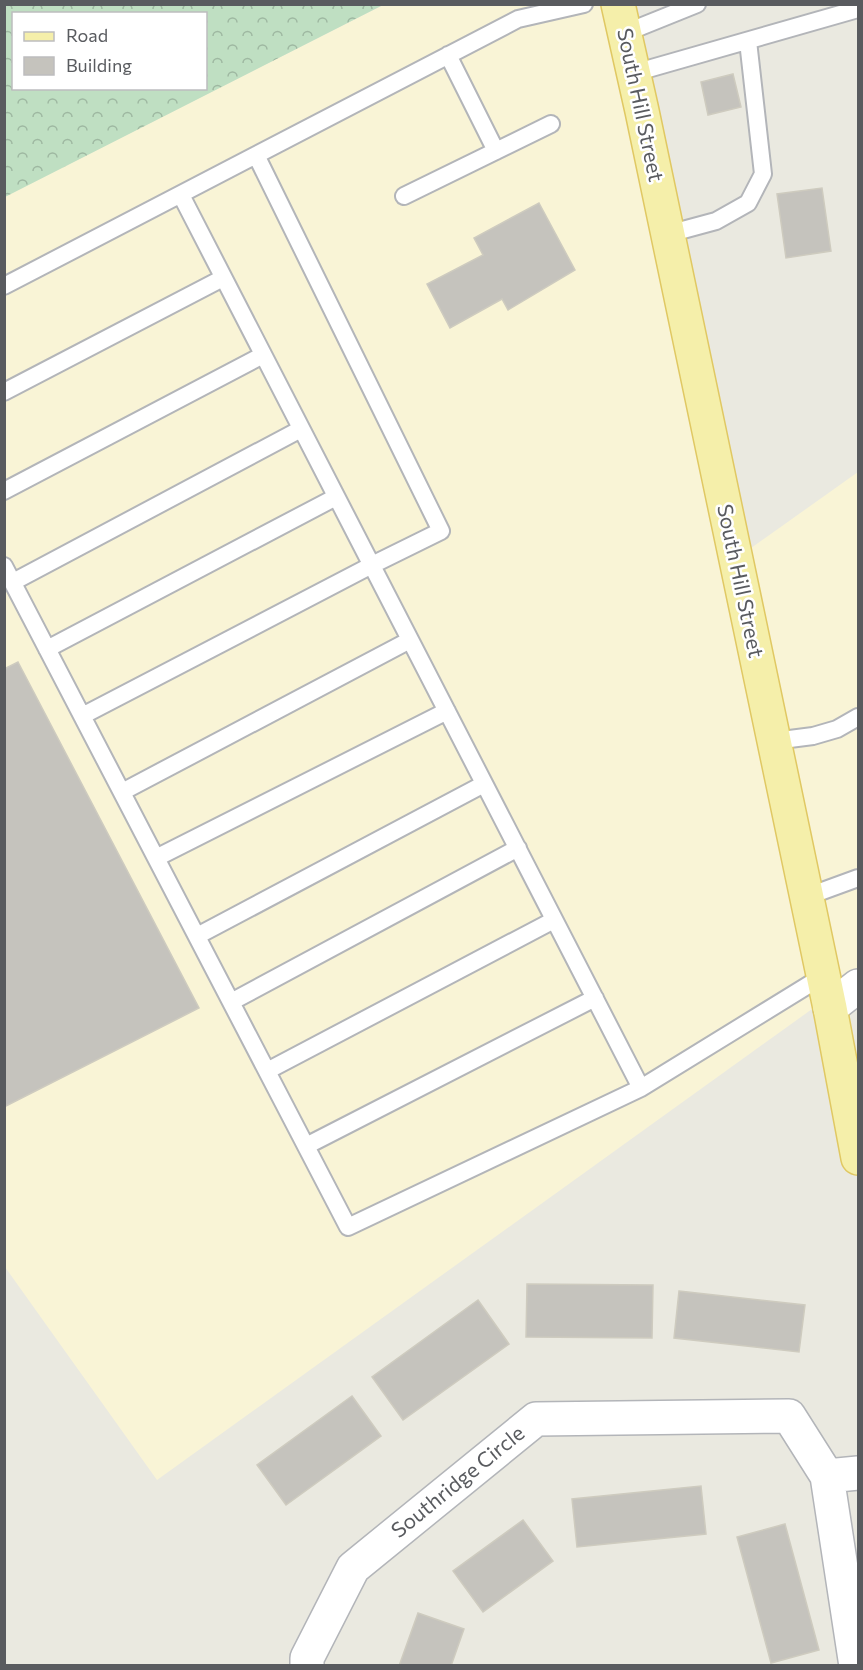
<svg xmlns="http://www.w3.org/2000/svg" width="863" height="1670" font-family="Commissioner,sans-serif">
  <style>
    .commercial { fill: #f9f4d6 }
    .forest { fill: url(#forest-crowns); fill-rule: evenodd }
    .building { fill: #c5c3bd; stroke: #cecbbf; stroke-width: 1.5 }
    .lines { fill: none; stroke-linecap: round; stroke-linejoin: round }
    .lane-casing { stroke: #b3b5b9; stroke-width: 20 }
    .street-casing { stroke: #b3b5b9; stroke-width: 36 }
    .primary-casing { stroke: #e0c863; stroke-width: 36 }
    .lane { stroke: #fff; stroke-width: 16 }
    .street { stroke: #fff; stroke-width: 33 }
    .primary { stroke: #f5efaa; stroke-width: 33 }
    .labels { text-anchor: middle; stroke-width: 5; stroke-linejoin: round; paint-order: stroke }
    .street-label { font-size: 21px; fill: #595b5f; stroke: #fff }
  </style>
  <defs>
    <pattern id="forest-crowns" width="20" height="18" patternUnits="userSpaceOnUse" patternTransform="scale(1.5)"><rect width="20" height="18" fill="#bfdfc2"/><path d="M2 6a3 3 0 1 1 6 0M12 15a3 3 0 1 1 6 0" fill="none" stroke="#9eb8a1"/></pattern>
  </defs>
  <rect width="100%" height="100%" fill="#eae9e0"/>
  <!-- commercial -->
  <path class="commercial" d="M383 5H603L730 563 858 472V976L157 1480 5 1267 4 197Z"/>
  <!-- forest -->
  <path class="forest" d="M5 4H383V5L5 197ZM14 14H206V88H14Z"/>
  <!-- building -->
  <path class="building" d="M733 74 741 107 708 115 701 82Z
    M822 188 831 251 786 258 777 194Z
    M539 203 575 270 508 310 502 299 450 328 427 284 483 255 474 238Z
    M18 662 199 1008 4 1107V669Z
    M527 1284 653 1285 652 1338 526 1337Z
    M679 1291 805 1305 799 1352 674 1338Z
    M478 1300 509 1344 403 1420 372 1377Z
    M352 1396 381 1436 286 1505 257 1465Z
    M701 1486 706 1534 577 1547 572 1499Z
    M523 1520 553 1561 483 1612 453 1571Z
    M785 1524 819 1650 771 1663 737 1537Z
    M418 1613 464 1629 451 1666H399Z"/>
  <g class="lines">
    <defs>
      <path id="lane" d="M625 33 697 4
        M448 55 496 151
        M634 73 858 9
        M181 195 641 1088
        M404 196 551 124
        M668 234 716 221 748 203 763 174 748 41
        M4 286 518 19 584 4
        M4 392 223 278
        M4 491 263 355
        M4 566 348 1227 641 1088 823 976
        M13 582 301 429
        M47 649 336 497
        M82 716 372 565 441 531 256 155
        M774 741 813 736 837 729 858 717
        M122 792 410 640
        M156 858 447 711
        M806 897 858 878
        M197 936 484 784
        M231 1002 518 848
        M267 1071 554 920
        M306 1146 595 998"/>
      <path id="street" d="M830 1008 858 986
        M827 1476 858 1473
        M307 1666V1658L353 1568 536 1419 789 1416 827 1476 856 1666"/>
      <path id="primary" d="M618 4 642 111 830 1008 858 1158"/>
    </defs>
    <!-- lane casing -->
    <use href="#lane" class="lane-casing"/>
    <!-- street casing -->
    <use href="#street" class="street-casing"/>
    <!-- primary casing -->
    <use href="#primary" class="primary-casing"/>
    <!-- lane -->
    <use href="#lane" class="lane"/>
    <!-- street -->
    <use href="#street" class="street"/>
    <!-- primary -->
    <use href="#primary" class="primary"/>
  </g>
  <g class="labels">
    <!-- street labels -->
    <g class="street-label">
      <text transform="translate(640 105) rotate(78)" y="7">South Hill Street</text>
      <text transform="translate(740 581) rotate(78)" y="7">South Hill Street</text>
      <text transform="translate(458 1482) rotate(-39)" y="7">Southridge Circle</text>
    </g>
  </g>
  <!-- border -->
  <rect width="863" height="1670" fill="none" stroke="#595b5f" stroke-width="12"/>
  <!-- legend -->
  <rect x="12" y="12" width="195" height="78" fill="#ffffff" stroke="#bdbdbf" stroke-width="1.5"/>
  <rect x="24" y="32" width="30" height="9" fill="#f5efaa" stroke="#bdbdbf" stroke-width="1.5"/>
  <text x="66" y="42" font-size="18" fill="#595b5f">Road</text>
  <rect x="24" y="57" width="30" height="18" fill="#c5c3bd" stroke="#bdbdbf" stroke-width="1.5"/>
  <text x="66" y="72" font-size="18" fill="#595b5f">Building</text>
</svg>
